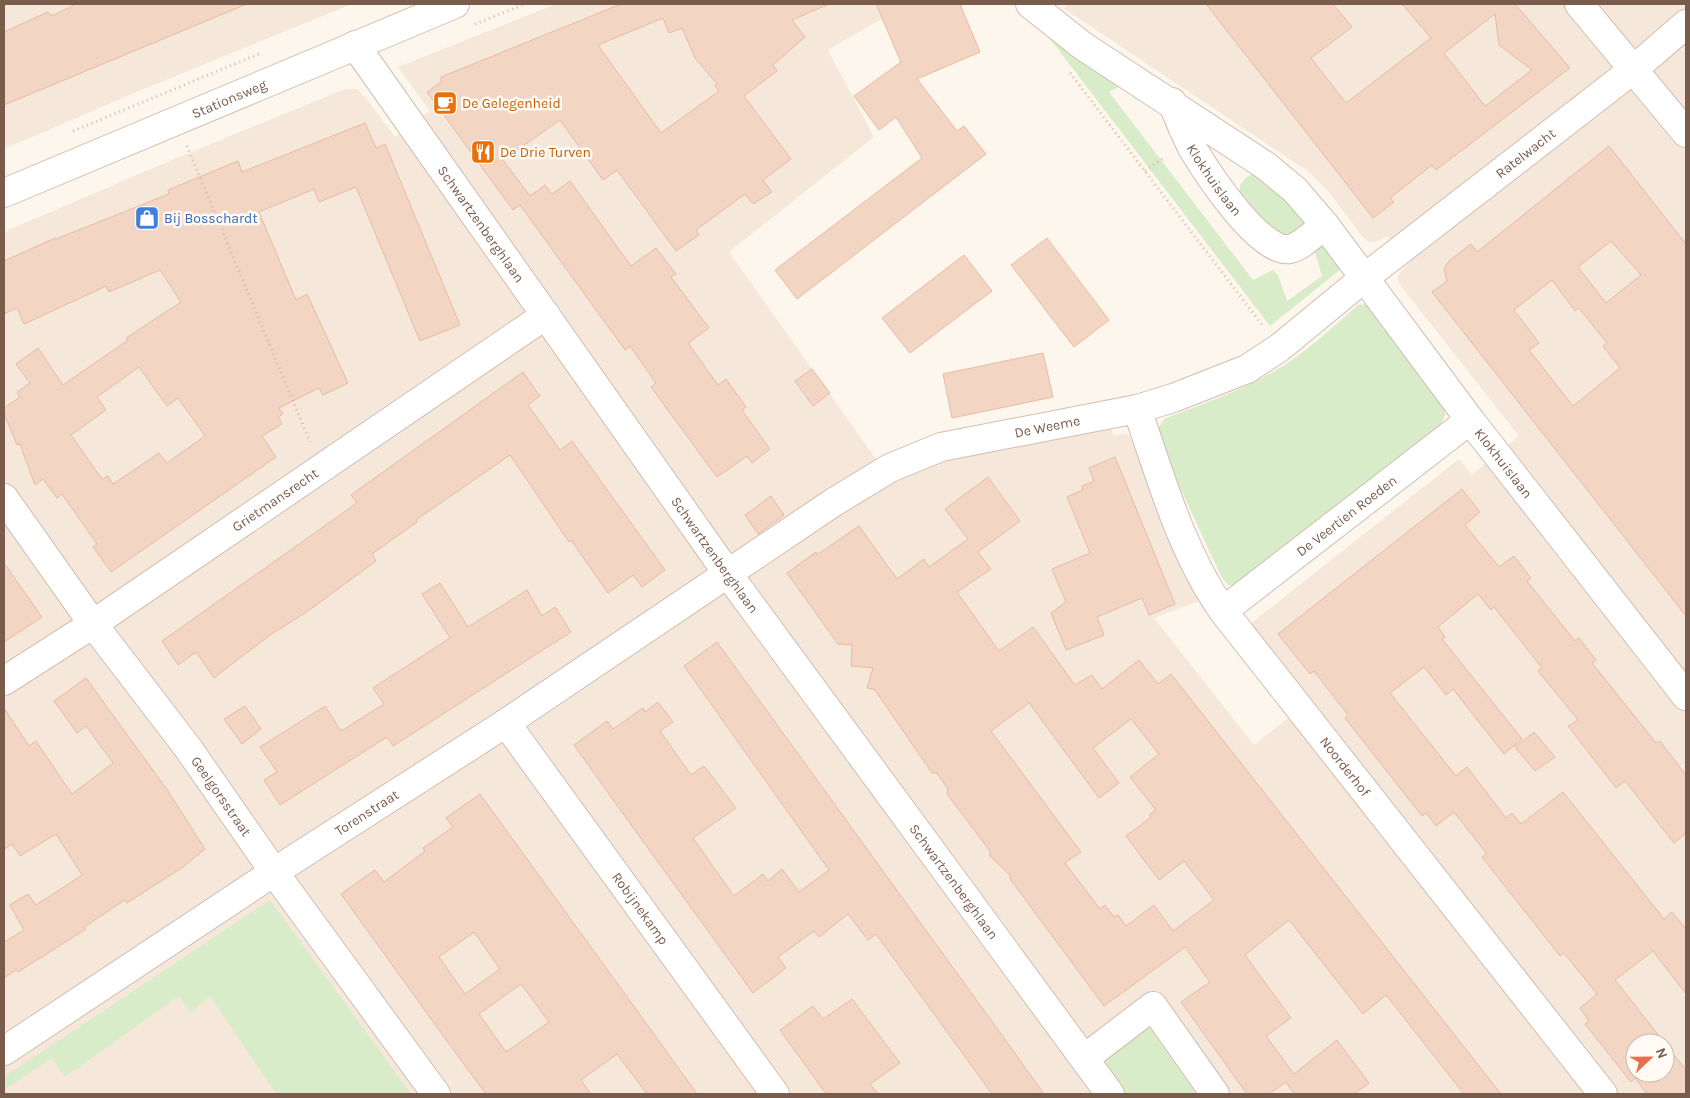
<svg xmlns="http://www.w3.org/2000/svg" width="1690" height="1098" font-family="Karla,sans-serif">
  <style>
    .residential { fill: #f5e8da; fill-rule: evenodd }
    .green { fill: #d8ecc9 }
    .building { fill: #f3d5c3; stroke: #e6bba3; fill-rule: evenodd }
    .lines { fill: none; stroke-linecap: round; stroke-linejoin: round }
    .street-casing { stroke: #d1beb0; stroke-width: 30 }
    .secondary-casing { stroke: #d6c0b0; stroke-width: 30 }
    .path { stroke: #d9b8a5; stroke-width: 3; stroke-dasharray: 1 4; stroke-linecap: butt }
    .street { stroke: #fff; stroke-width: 28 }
    .secondary { stroke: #fff; stroke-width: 28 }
    .labels { text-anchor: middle; stroke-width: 5; stroke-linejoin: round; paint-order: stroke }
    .street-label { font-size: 14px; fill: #7a5c4d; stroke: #fffaf3 }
    .food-label { font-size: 14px; fill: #c56008; stroke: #fffaf3; text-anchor: start }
    .shop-label { font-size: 14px; fill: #366cbe; stroke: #fffaf3; text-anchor: start }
  </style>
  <rect width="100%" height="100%" fill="#fdf6ec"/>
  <!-- residential -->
  <path class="residential" d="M4 4H352L146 88 4 149Z
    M556 4H900L902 7 828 50 874 137 729 252 891 480 935 461 1111 426 1113 435 1126 434 1130 436 1172 548 1182 572 1199 601 1154 618 1254 745 1311 700 1250 624 1459 459 1472 475 1519 436 1401 286 1398 281V275L1410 262 1388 236 1375 242H1369L1363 237 1329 192 1309 172 1063 8 1068 4H1686V1094H4V232L179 157 345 89H357L365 97 395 137 430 111 398 67ZM1635 1043H1665V1073H1635Z"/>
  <!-- green -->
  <path class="green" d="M1044 31 1124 84 1109 92 1253 280 1273 270 1278 275 1287 301 1322 276 1315 252 1321 246 1329 245 1341 269 1270 326Z
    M1252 174 1265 177 1308 224 1291 236 1279 237 1240 196C1238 184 1242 180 1252 174Z
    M1368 304 1444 404 1445 416 1438 430 1237 586 1228 585 1221 576 1159 442C1156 431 1158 426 1166 418 1211 401 1260 384 1299 355 1319 340 1339 322 1358 305Z
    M270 900 411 1094H276L210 996 191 1013 179 996 65 1077 52 1058 4 1090V1077Z
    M1149 1027 1196 1094H1123L1102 1064Z"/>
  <!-- building -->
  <path class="building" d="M76 4H247L4 105V32L48 12 52 16Z
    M621 4H829L792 20 805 37 773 65 777 71 744 96 791 159 763 180 772 192 753 204 745 194 696 230 699 235 676 251 617 170 603 180 560 120 503 160 530 196 545 185 552 194 570 181 631 266 656 248 676 274 671 277 709 328 688 343 718 385 726 379 746 407 742 410 770 449 752 463 747 456 717 477 651 387 656 383 630 346 625 350 520 205 513 210 427 92 441 82V77ZM663 18 669 33 682 28 695 58 717 84 715 86 719 91 661 133 598 45Z
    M876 4H960L980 52 917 79 957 131 964 126 986 154 797 299 775 270 922 158 896 117 879 130 854 96 901 62Z
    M1206 4H1333L1352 27 1311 58 1346 103 1431 38 1402 4H1515L1570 68 1436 170 1432 165 1390 198 1394 202 1373 218ZM1495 14 1499 45 1532 70 1485 106 1444 53Z
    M365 123 376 148 385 144 460 325 420 341 356 187 319 202 314 189 259 212 296 300 307 294 348 383 323 395 319 388 279 408 283 414 278 417 282 424 262 436 276 457 111 572 93 547 97 544 62 494 57 498 43 479 35 485 20 444 17 445 4 413V408L20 397 17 392 30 383 16 364 38 348 63 385 128 340 126 338 181 302 160 270 109 292 106 286 24 324 17 308 4 314V261L55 238 56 239 169 194 168 190 238 161 242 172ZM139 367 167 406 178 398 205 436 167 463 159 453 113 484 108 476 102 479 71 435 106 410 97 397Z
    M1609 146 1686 244V616L1432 292 1447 281 1444 269 1449 261 1471 244 1477 252ZM1611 241 1641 275 1606 303 1578 267ZM1552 280 1575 311 1579 308 1607 343 1603 346 1620 368 1573 406 1529 350 1539 343 1514 310Z
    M1047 238 1109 320 1074 347 1011 265Z
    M964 255 992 291 910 353 882 318Z
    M1043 353 1053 397 952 418 943 374Z
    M812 369 830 393 813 406 795 381Z
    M523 372 540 396 528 405 560 450 572 441 665 570 642 587 633 575 608 593 571 540 569 542 510 455 416 520 417 522 372 554 376 561 308 611 270 635 214 678 196 652 178 665 162 641 357 503 351 495Z
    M1115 457 1175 604 1149 615 1142 598 1097 617 1104 635 1066 650 1051 613 1066 602 1052 569 1090 553 1067 497 1083 490 1082 486 1094 481 1089 468Z
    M988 477 1020 521 978 552 991 569 957 592 999 651 1033 627 1075 685 1092 675 1102 689 1139 660 1158 684 1171 674 1501 1094H1464L1386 995 1363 1014 1289 920 1245 955 1291 1018 1266 1036 1294 1074 1337 1040 1369 1083 1354 1094H1294L1286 1082 1269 1094H1247L1181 1002 1210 982 1185 947 1104 1006 1010 879V875L990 856V851L947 794 948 789 937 773H932L875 690 867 688 873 668 851 666 852 645 838 644 787 573 816 552 817 555 859 526 897 579 924 559 929 567 968 539 945 509ZM1029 703 1099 798 1119 783 1093 748 1131 719 1159 754 1130 777 1156 810 1149 815 1151 817 1126 836 1159 880 1184 861 1214 900 1173 931 1154 905 1126 926 1118 915 1114 917 1105 905 1100 909 1065 863 1081 852 991 731Z
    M1462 489 1480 512 1465 525 1499 567 1514 556 1531 578 1527 581 1575 641 1579 638 1596 660 1592 663 1656 743 1660 741 1686 775V833L1674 843 1625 781 1616 788 1568 726 1578 720 1538 671 1542 668 1494 607 1491 610 1478 594 1438 627 1445 637 1442 639 1522 739 1504 754 1453 689 1446 695 1424 667 1390 693 1456 776 1467 767 1506 818 1512 813 1521 824 1563 792 1664 919 1672 912 1686 929V994L1653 951 1615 980 1686 1070V1094H1647L1635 1078 1631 1082 1585 1024 1589 1021 1580 1008 1597 994 1564 953 1560 956 1489 866 1482 857 1487 854 1454 812 1436 826 1426 813 1422 816 1345 718 1348 715 1314 671 1310 674 1278 634ZM1635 1043H1665V1073H1635Z
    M771 496 784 515 758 534 745 515Z
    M4 563 42 617 4 642Z
    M440 583 468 627 527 590 542 616 555 607 571 632 393 746 387 737 280 805 264 780 277 772 260 747 325 706 341 731 384 704 373 688 450 638 422 594Z
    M717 642 1009 1045 1044 1094H992L876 934 868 940 848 914 819 937 814 931 778 957 786 968 753 993 621 811 574 745 607 721 613 729 643 708 645 712 658 702 673 722 660 731 691 775 704 766 736 808 693 838 734 896 763 874 768 881 782 869 799 892 829 870 684 666Z
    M86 678 168 791 205 849 183 867 127 903 125 900 84 927 86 929 18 972 16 970 4 978V942L24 930 10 905 28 894 36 905 82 875 56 834 20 856 12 844 4 849V708L29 746 36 741 72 794 113 763 86 726 77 733 54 701Z
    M245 706 261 729 242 744 224 719Z
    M1534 732 1555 757 1535 771 1515 747Z
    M480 794 659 1041 697 1094H647L617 1054 581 1080 591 1094H486L460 1059 341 894 375 870 384 882 425 851 423 848 453 827 446 818ZM474 932 500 969 465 994 439 957ZM521 984 549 1022 506 1052 479 1014Z
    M852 999 900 1063 870 1084 878 1094H826L780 1030 813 1006 823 1019Z"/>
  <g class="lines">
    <defs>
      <g id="street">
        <path id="s1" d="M1030 4 1083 46 1266 166 1295 190 1325 225 1470 420 1686 696"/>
        <path d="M1579 4 1686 133"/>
        <path id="s2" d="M355 45 728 574 1110 1094"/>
        <path id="s3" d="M1172 102C1179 118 1185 136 1194 151 1208 174 1261 255 1290 249 1302 246 1315 232 1325 225"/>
        <path id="s4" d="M1137 409C1161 478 1181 551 1223 611L1603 1094"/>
        <path id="s5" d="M4 498 93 624 188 748 274 872 436 1094"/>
        <path id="s6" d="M1223 611 1470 420"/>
        <path id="s7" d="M4 681 93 624 546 315"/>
        <path id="s8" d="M506 723 775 1094"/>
        <path id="s9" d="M4 1051 274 872 506 723 834 502 890 468 941 447 1137 409 1173 398 1247 369 1279 348 1363 279 1634 69 1686 24"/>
        <path d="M1085 1058 1153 1006 1215 1094"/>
      </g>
      <g id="secondary">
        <path id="s10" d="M4 193 455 4"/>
      </g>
    </defs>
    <!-- street casing -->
    <use href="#street" class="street-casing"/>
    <!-- secondary casing -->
    <use href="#secondary" class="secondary-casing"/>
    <!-- path -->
    <path class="path" d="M475 24 525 4
      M1070 73 1263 326
      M73 131 259 54
      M187 146 310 442
      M1145 171 1165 157"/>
    <!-- street -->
    <use href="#street" class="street"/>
    <!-- secondary -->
    <use href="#secondary" class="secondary"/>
  </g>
  <!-- icons -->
  <defs>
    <symbol id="cafe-square" viewBox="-11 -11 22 22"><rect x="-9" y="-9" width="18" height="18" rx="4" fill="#e8710a" stroke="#fffaf3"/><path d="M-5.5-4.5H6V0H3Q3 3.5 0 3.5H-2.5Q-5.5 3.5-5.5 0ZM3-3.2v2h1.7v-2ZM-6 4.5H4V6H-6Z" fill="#fff"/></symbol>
    <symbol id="restaurant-square" viewBox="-11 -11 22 22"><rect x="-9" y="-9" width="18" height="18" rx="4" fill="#e8710a" stroke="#fffaf3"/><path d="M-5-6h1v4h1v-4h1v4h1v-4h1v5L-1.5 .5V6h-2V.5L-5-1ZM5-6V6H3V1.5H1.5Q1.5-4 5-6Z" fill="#fff"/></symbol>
    <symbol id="shop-square" viewBox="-11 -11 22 22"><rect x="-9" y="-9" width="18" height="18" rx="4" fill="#3f7fe0" stroke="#fffaf3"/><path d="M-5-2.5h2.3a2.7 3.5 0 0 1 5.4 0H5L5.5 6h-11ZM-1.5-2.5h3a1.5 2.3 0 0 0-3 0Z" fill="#fff"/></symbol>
  </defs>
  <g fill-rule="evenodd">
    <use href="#cafe-square" x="431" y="89" width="28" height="28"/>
    <use href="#restaurant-square" x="469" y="138" width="28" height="28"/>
    <use href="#shop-square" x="133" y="204" width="28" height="28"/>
  </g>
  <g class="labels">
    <!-- street labels -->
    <g class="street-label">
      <text dy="5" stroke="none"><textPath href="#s10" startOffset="244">Stationsweg</textPath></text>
      <text dy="5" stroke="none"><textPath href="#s9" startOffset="1785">Ratelwacht</textPath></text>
      <text dy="5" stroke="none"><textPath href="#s3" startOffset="89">Klokhuislaan</textPath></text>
      <text dy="5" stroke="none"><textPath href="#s2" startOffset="219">Schwartzenberghlaan</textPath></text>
      <text dy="5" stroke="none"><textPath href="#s9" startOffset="1224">De Weeme</textPath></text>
      <text dy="5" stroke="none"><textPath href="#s1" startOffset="668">Klokhuislaan</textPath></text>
      <text dy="5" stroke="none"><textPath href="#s7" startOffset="326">Grietmansrecht</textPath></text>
      <text dy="5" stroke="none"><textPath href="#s6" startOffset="156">De Veertien Roeden</textPath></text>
      <text dy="5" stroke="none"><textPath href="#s2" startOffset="624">Schwartzenberghlaan</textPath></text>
      <text dy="5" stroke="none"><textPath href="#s4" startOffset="418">Noorderhof</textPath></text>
      <text dy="5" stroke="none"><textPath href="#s5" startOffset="369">Geelgorsstraat</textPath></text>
      <text dy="5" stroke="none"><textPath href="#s9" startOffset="434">Torenstraat</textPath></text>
      <text dy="5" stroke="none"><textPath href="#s2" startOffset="1029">Schwartzenberghlaan</textPath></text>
      <text dy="5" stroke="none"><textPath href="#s8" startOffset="229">Robijnekamp</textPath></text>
    </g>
    <!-- food labels -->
    <g class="food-label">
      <text x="462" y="108">De Gelegenheid</text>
      <text x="500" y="157">De Drie Turven</text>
    </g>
    <!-- shop labels -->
    <g class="shop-label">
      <text x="164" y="223">Bij Bosschardt</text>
    </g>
  </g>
  <!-- border -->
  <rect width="1690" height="1098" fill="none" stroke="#7a5c4d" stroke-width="10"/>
  <!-- north arrow -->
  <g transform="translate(1650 1058) rotate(68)"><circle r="24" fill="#fffaf3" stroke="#cabbb1"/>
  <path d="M0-4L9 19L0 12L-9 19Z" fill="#e76f51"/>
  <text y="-8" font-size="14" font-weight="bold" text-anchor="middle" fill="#7a5c4d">N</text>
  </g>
</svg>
